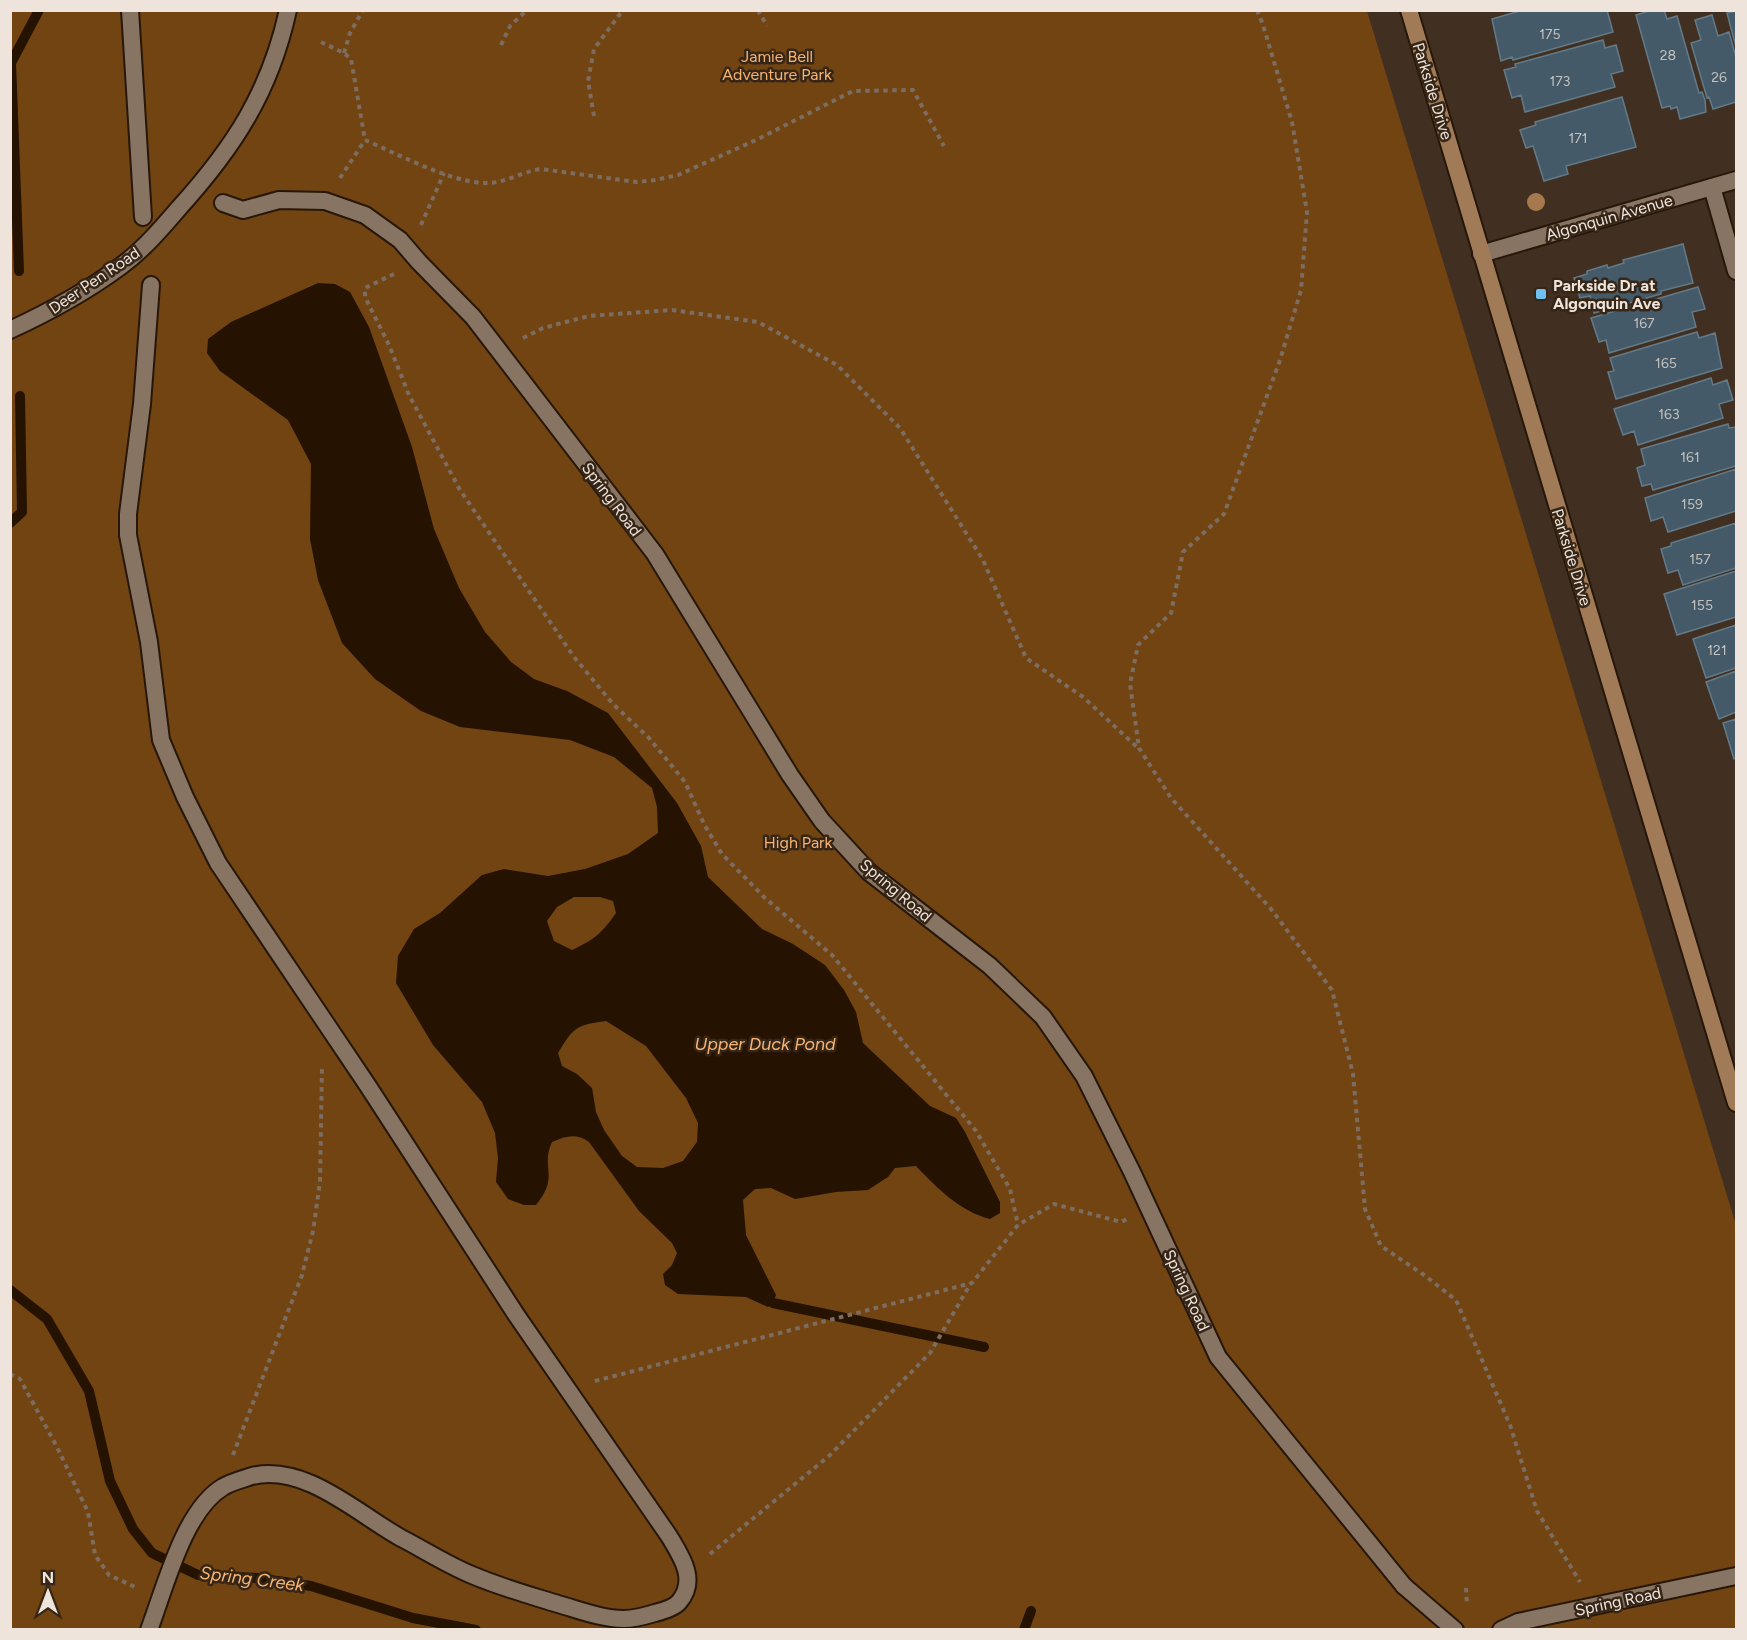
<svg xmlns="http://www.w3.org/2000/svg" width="1747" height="1640" font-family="Figtree,sans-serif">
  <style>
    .green { fill: #714412 }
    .water { fill: #251201; fill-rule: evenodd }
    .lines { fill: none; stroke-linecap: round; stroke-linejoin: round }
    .stream { stroke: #251201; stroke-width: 10 }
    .building { fill: #445a68; stroke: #637a88; stroke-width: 1.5 }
    .service-casing { stroke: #271709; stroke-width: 20 }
    .pedestrian-casing { stroke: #271709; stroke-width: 20 }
    .minor-casing { stroke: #271709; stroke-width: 20 }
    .secondary-casing { stroke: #271709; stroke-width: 20 }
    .path { stroke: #7c6d60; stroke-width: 4; stroke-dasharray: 4.5 4.5; stroke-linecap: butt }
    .service { stroke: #887463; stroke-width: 16 }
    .pedestrian { stroke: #887463; stroke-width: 16 }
    .minor { stroke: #887463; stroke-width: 16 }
    .secondary { stroke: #a17b58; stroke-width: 16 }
    .tree { fill: #a6784e }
    .poi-dot { fill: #6dc2f3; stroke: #362617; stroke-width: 2 }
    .labels { text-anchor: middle; stroke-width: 5; stroke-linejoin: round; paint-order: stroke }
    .number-label { font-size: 14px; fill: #c4c2be }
    .park-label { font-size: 16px; fill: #f8b372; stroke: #362617 }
    .street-label { font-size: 16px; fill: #efe4db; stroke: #362617 }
    .poi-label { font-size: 16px; font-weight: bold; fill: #efe4db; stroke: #362617; text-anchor: start }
    .water-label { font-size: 18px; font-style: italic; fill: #fab474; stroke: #362617 }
  </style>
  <rect width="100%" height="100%" fill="#413021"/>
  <!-- green -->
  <path class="green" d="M11 11H1367L1736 1225V1629L11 1630Z"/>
  <!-- water -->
  <path class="water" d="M318 283 335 284 350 292 369 327 412 447 434 529 459 588 485 632 511 662 534 679 567 691 608 713 677 803 701 846 708 877 762 929 793 944 825 965 844 990 856 1012 863 1043 930 1106 956 1118 965 1132 1000 1202V1213L990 1219C961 1212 937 1188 916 1166L895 1168 888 1177 868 1190 836 1192 795 1199 771 1188 755 1189 743 1200 746 1235 776 1295 773 1303 768 1307 746 1297 678 1294 665 1285 663 1274 672 1265 677 1253 672 1243 639 1211 589 1142C576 1133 566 1136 552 1142 540 1168 560 1176 536 1205H524L508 1199 496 1182 498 1158 495 1133 482 1102 433 1045 396 983 398 956 414 929 440 913 482 875 504 869 548 876 585 869 628 854 658 833 657 807 652 788 614 757 570 740 460 727 421 711 375 679 342 643 318 580 310 539 311 464 288 420 220 371 207 353 208 339 231 322ZM574 897H600L613 901 616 913C602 933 594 940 572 950L554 941 547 921 557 907ZM606 1021 646 1046 686 1098 698 1123 697 1142 683 1161 663 1168 637 1167 622 1156 604 1130 596 1112 592 1088 577 1074 562 1066 558 1053C574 1027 576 1025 606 1021Z"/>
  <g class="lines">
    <!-- stream -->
    <path class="stream" d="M19 271 11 63 39 10
      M10 523 22 512 20 396
      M10 1290 47 1319 89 1391 110 1481 133 1529 152 1553 198 1575 257 1578 311 1586 413 1618 476 1630
      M773 1303 984 1347
      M1024 1630 1031 1611"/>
  </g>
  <!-- building -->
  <path class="building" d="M1523 10H1607L1613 32 1513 60 1512 57 1501 61 1492 19Z
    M1652 10H1664L1667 19 1677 16 1699 93 1702 92 1705 100 1706 112 1680 119 1677 107 1671 109 1670 106 1662 108 1636 15Z
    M1736 11V47L1727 13Z
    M1712 15 1718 36 1729 32 1736 57V102L1713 109 1709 97 1707 98 1691 43 1701 40 1695 20Z
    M1603 40 1605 48 1616 45 1623 71 1611 74 1615 87 1525 112 1521 95 1512 98 1504 70 1516 67 1515 64Z
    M1622 97 1636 147 1566 166 1568 174 1544 181 1533 146 1526 148 1520 130 1536 125 1535 122Z
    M1683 244 1693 283 1661 291V294L1594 313 1590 296 1580 298 1574 278 1587 274V271L1607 265 1608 268 1624 263 1623 260Z
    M1698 287 1705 309 1692 312 1696 327 1609 353 1606 340 1599 342 1591 318Z
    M1697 332 1699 338 1715 333 1722 368 1616 399 1608 372 1614 371 1610 358Z
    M1711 378 1713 385 1727 380 1733 400 1719 404 1723 418 1638 445 1634 431 1623 435 1614 409Z
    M1728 424 1729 428 1736 427V466L1653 490 1651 484 1642 486 1637 468 1645 465 1641 449Z
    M1736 469V511L1668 532 1663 517 1651 521 1645 498Z
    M1736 523V568L1683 585 1678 570 1668 573 1661 549 1671 546V543Z
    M1736 571V617L1677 635 1664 594Z
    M1736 625V668L1706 678 1693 639Z
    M1736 671V712L1719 719 1706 682Z
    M1736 719V758L1734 759 1723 723Z"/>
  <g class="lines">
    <defs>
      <path id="service" d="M1712 187 1736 271"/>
      <path id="pedestrian" d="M130 10 143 217
        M223 203 243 210 279 200 325 201 365 215 400 240 419 262 473 317 655 554 790 775 822 821 869 872 990 966 1043 1017 1084 1076 1132 1172 1218 1357 1404 1586
        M149 1630C165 1588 184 1510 223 1487 231 1482 243 1479 252 1476 306 1463 360 1516 403 1539 426 1551 448 1565 472 1575 500 1587 529 1595 558 1604 579 1610 602 1619 624 1619 634 1619 645 1616 655 1613 663 1611 674 1608 679 1602 698 1580 681 1556 669 1536L517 1316 368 1086 218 863 185 797 161 740 149 642 128 535V514L142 404 151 285"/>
      <path id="minor" d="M1481 254 1736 180
        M10 330C49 312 86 292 121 266 143 250 161 229 179 208 234 147 270 92 288 10
        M1404 1586 1455 1630
        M1501 1630 1518 1622 1736 1576"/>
      <path id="secondary" d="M1409 10 1736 1103"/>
    </defs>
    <!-- service casing -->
    <use href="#service" class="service-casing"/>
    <!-- pedestrian casing -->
    <use href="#pedestrian" class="pedestrian-casing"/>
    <!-- minor casing -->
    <use href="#minor" class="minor-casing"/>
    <!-- secondary casing -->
    <use href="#secondary" class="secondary-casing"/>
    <!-- path -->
    <path class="path" d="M758 10 767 26
      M1257 10 1263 25 1292 122 1307 212 1301 290 1280 360 1224 514 1183 552 1171 613 1138 645 1130 684 1139 748 1171 798 1271 909 1332 990 1353 1074 1365 1209 1381 1246 1424 1275 1456 1300 1510 1425 1537 1511 1580 1582
      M321 42 344 53 351 59 365 140C398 154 451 183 487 183 506 183 523 171 541 169L636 182 655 180 678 175 756 140 853 91 913 90 944 146
      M501 45 510 26 527 10
      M344 53 350 33 363 10
      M594 116 588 81 594 49 620 14 625 10
      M340 178 365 140
      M421 225 444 173
      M394 274 365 288V297L389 345 409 395 460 490 574 657 613 704 649 738 685 782 705 826 722 854 765 898 832 955 976 1131 1010 1189 1018 1225
      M523 338 543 328 589 316 672 310 758 322 837 365 900 428 983 560 1026 658 1083 697 1138 748
      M10 1374 20 1379 57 1447 88 1512 95 1555 109 1575 135 1587
      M595 1381 972 1283 1018 1225 1054 1204 1121 1222 1127 1219
      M233 1455 302 1275 313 1231 320 1182 322 1067
      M710 1554 829 1456 930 1353 971 1283
      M1466 1588 1467 1605"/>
    <!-- service -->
    <use href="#service" class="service"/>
    <!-- pedestrian -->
    <use href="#pedestrian" class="pedestrian"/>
    <!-- minor -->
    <use href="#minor" class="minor"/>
    <!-- secondary -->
    <use href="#secondary" class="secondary"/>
  </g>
  <!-- trees -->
  <circle class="tree" cx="1536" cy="202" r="9"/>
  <!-- markers -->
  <rect class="poi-dot" x="1535" y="288" width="12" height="12" rx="3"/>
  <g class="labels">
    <!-- number labels -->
    <g class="number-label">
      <text x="1550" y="39">175</text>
      <text x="1668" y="60">28</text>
      <text x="1719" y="82">26</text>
      <text x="1560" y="86">173</text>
      <text x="1578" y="143">171</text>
      <text x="1644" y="328">167</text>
      <text x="1666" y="368">165</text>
      <text x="1669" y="419">163</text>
      <text x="1690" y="462">161</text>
      <text x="1692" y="509">159</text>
      <text x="1700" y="564">157</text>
      <text x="1702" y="610">155</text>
      <text x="1717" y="655">121</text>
    </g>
    <!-- park labels -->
    <g class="park-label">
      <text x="777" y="62">Jamie Bell<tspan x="777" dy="18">Adventure Park</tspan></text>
      <text x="798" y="848">High Park</text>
    </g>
    <!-- street labels -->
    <g class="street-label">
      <text transform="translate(1433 91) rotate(73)" y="6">Parkside Drive</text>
      <text transform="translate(1609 217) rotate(-16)" y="6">Algonquin Avenue</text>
      <text transform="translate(94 280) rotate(-34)" y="6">Deer Pen Road</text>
      <text transform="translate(612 499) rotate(53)" y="6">Spring Road</text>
      <text transform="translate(1572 557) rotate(73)" y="6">Parkside Drive</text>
      <text transform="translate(896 890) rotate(40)" y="6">Spring Road</text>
      <text transform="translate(1187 1290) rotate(65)" y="6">Spring Road</text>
      <text transform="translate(1618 1601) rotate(-12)" y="6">Spring Road</text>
    </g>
    <!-- poi labels -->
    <g class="poi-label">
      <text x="1553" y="291">Parkside Dr at<tspan x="1553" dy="18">Algonquin Ave</tspan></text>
    </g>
    <!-- water labels -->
    <g class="water-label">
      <text x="765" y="1050">Upper Duck Pond</text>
      <text transform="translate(252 1579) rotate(7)" y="6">Spring Creek</text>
    </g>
  </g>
  <!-- border -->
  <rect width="1747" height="1640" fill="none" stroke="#efe4db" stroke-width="24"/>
  <!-- north arrow -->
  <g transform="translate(48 1592)" stroke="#362617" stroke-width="4.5" paint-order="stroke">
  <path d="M0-4.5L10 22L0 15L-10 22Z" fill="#efe4db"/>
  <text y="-9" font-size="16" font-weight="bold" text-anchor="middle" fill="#efe4db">N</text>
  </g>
</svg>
